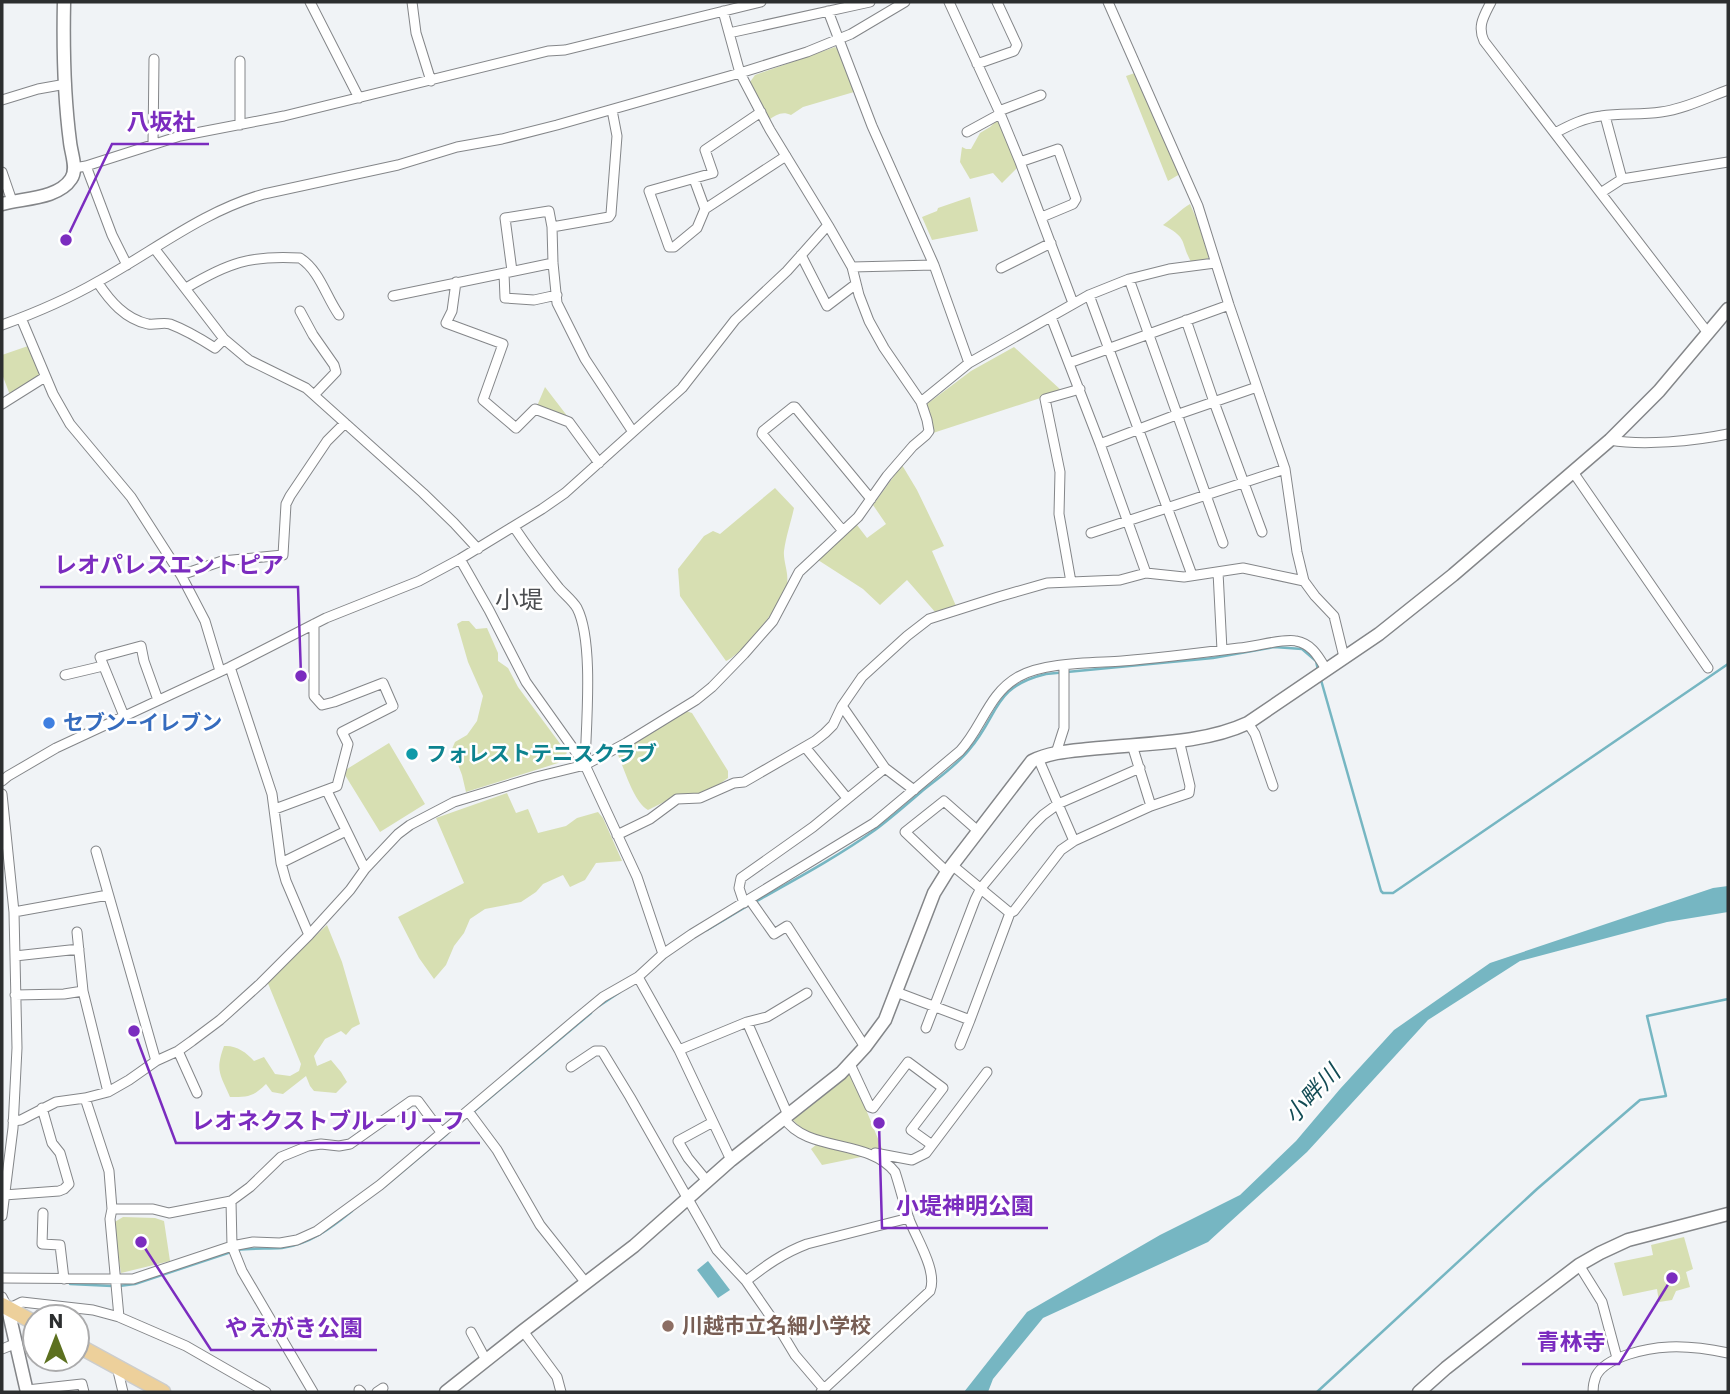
<svg xmlns="http://www.w3.org/2000/svg" width="1730" height="1394" font-family="Poppins,'Noto Sans JP',sans-serif">
  <style>
    .green { fill: #d7dfb2 }
    .water { fill: #76b6c2 }
    .lines { fill: none; stroke-linecap: round; stroke-linejoin: round }
    .stream { stroke: #76b6c2; stroke-width: 2.5 }
    .street-casing { stroke: #848689; stroke-width: 11 }
    .secondary-casing { stroke: #848689; stroke-width: 15 }
    .primary-casing { stroke: #cccdcd; stroke-width: 17 }
    .street { stroke: #fff; stroke-width: 9 }
    .secondary { stroke: #fff; stroke-width: 12 }
    .primary { stroke: #edd09b; stroke-width: 14 }
    .shop-dot { fill: #3f7fe0; stroke: #fff; stroke-width: 2.5 }
    .culture-dot { fill: #0f9aa8; stroke: #fff; stroke-width: 2.5 }
    .education-dot { fill: #8d6e63; stroke: #fff; stroke-width: 2.5 }
    .labels { text-anchor: middle; stroke-width: 5; stroke-linejoin: round; paint-order: stroke }
    .shop-label { font-size: 21px; font-weight: bold; fill: #366cbe; stroke: #fff; text-anchor: start }
    .culture-label { font-size: 21px; font-weight: bold; fill: #0d838f; stroke: #fff; text-anchor: start }
    .education-label { font-size: 21px; font-weight: bold; fill: #785e54; stroke: #fff; text-anchor: start }
    .water-label { font-size: 23px; font-style: italic; fill: #124b54; stroke: #fff }
    .quarter-label { font-size: 24px; fill: #4c4e51; stroke: #fff }
    .leader { fill: none; stroke: #7b2cbf; stroke-width: 2.5 }
    .callout-dot { fill: #7b2cbf; stroke: #fff; stroke-width: 2.5 }
    .callout-label { font-size: 23px; text-anchor: middle; font-weight: bold; fill: #7b2cbf; stroke: #fff; stroke-width: 5; stroke-linejoin: round; paint-order: stroke }
  </style>
  <rect width="100%" height="100%" fill="#f0f3f6"/>
  <!-- green -->
  <path class="green" d="M835 47 841 52 854 92 803 107 791 115C782 111 776 115 769 120L750 82 755 75Z
    M1135 73 1180 174 1168 181 1126 76Z
    M999 118 1017 168 1002 183 993 173 970 179 960 162 962 147 966 149H971L980 133 990 127Z
    M970 197 978 231 932 240 922 217 937 211 938 208Z
    M1190 204 1197 220 1209 257 1205 261 1191 262C1180 241 1188 238 1163 225 1173 218 1180 210 1190 204Z
    M28 346 41 378 10 395 2 374V355Z
    M1014 347 1062 391 933 433 926 408 927 404 971 371Z
    M545 387 568 417 537 406Z
    M902 465 917 490 944 546 932 551 956 606 936 613 907 580 880 605 863 589 818 560 857 525 867 538 886 524 873 505Z
    M775 488 794 508C791 522 786 536 784 551 783 561 789 573 787 584 784 602 743 654 726 661L680 596 678 569 704 536 713 531 720 534Z
    M462 621H469L476 629 487 628 498 653V661L508 668 518 687 567 753 558 763 466 792 462 775 452 749 455 742 467 735 477 721 483 696 468 662 457 624Z
    M686 711 692 713 728 771V778L714 788 700 794 676 796 648 810C634 802 625 771 618 755L622 750Z
    M389 743 425 804 380 832 345 775 347 769Z
    M507 793 516 813 528 809 538 833 566 826 577 818 598 812 603 818 622 861 596 863 585 880 570 887 563 875 543 884 536 892 521 902 485 909 470 919 464 933 454 946 446 965 434 979 419 958 398 917 464 883 436 818Z
    M327 925 342 962 360 1024 352 1028 346 1035 341 1031 325 1039 314 1056 317 1066 331 1060 341 1072 347 1082 336 1093 314 1091 310 1086 306 1076 283 1094 272 1092 266 1084C253 1097 248 1097 230 1097 220 1074 215 1071 224 1046 236 1045 246 1052 254 1061L264 1057 275 1074 290 1076 299 1071 301 1064 267 981Z
    M851 1073 883 1151C855 1145 812 1142 793 1120Z
    M817 1144 866 1156 822 1165 811 1149Z
    M123 1217 155 1218 164 1221 170 1261 121 1273 113 1223Z
    M1684 1237 1693 1269 1686 1272 1690 1287 1676 1291 1672 1300 1659 1302 1657 1289 1623 1296 1614 1263 1653 1255 1651 1245Z"/>
  <!-- water -->
  <path class="water" d="M1728 886V912L1667 922 1520 961 1428 1020 1307 1152 1208 1242 1043 1318 993 1379 988 1392H964L1027 1312 1160 1235 1240 1195 1296 1141 1340 1089 1394 1030 1490 963 1713 888Z
    M708 1261 730 1290 718 1298 697 1270Z"/>
  <g class="lines">
    <!-- stream -->
    <path class="stream" d="M1321 680 1381 891 1383 893H1393L1728 664
      M755 902C796 879 837 857 875 830 891 818 906 805 921 792 937 779 956 766 969 750 1000 714 992 687 1046 674L1213 658 1274 647 1302 649 1316 661 1318 670
      M707 930 749 905
      M599 1006 620 992
      M473 1112 591 1013
      M385 1186 447 1134
      M70 1284 112 1286
      M119 1286 135 1284 237 1250C252 1248 267 1249 282 1248 310 1244 331 1228 352 1211
      M1317 1392 1537 1189 1640 1100 1666 1096 1647 1016 1728 999"/>
    <defs>
      <path id="street" d="M310 2 359 98
        M412 2 416 33 431 81
        M949 2 999 111 1020 162 1073 303
        M1108 2 1198 206 1229 305 1285 469 1297 552 1304 581 1315 596 1334 616 1344 657
        M1491 2C1484 16 1477 26 1484 41L1708 333
        M828 11 872 126 934 265 969 363
        M729 33 870 2
        M977 64 1014 51 1017 45 997 2
        M2 100 38 89 66 84
        M999 111 1041 95
        M761 112 705 150 713 173 649 191 669 247H674L697 228 705 209 786 156
        M1605 116 1622 179
        M240 125V61
        M967 132 1000 114
        M1555 133C1570 125 1584 118 1601 116 1621 113 1641 115 1661 112 1684 109 1706 98 1728 90
        M153 144 154 59
        M1020 162 1058 149 1076 199 1073 204 1042 217
        M86 166 112 235 127 265
        M74 168 86 166 180 136 284 116 548 51 565 50 761 2
        M2 172 12 201
        M694 179 705 209
        M1602 192 1622 179 1728 162
        M552 227 609 217 611 214 617 136 612 110
        M154 248 224 339 249 360 306 388 423 493 454 523 478 549
        M801 255 827 306 856 284
        M852 267 934 265
        M1001 268 1051 243
        M512 271 505 218 549 211 552 227 553 263 557 303 585 359 633 432
        M504 273 505 298 534 300 557 295
        M1129 279 1223 543
        M456 282 452 311 446 323 503 344 483 400 516 428 535 409 569 422 599 463
        M98 283C110 301 125 319 148 324 156 325 163 322 170 324 186 330 201 339 215 348L224 339
        M186 288C228 263 250 255 300 258 320 271 326 297 339 315
        M1089 295 1192 575
        M393 296 553 263
        M300 311 313 335 334 365 336 372 314 395
        M1051 317 1100 444 1146 573
        M21 318 53 394 70 424 131 497 181 575 205 621 220 671
        M1186 320 1214 402 1262 532
        M2 325C35 313 68 299 99 281 154 251 203 211 264 194L398 165 457 147 502 139 557 125 740 73 807 52 851 34 905 2
        M1069 363 1229 305
        M921 402 969 363 1089 295 1129 279 1169 269 1215 263
        M2 404 45 377
        M1610 440C1643 446 1694 441 1728 434
        M1100 444 1176 415 1257 387
        M1573 472 1708 668
        M514 527C528 548 543 568 559 588 565 595 572 600 577 608 594 641 586 726 585 765
        M843 531 762 434 763 431 793 407H795L871 499
        M1091 533 1285 469
        M460 559 489 610 526 682 585 765 637 877 663 954
        M1218 572 1222 650
        M181 575 222 561 283 555 286 504 290 496 327 441 345 423
        M1071 582 1059 514 1060 472 1045 399 1080 389
        M230 667 272 794 281 863 286 881 309 935
        M65 675 103 666
        M842 706 885 768 914 790
        M124 716 100 657 141 646 144 661 158 700
        M1248 723 1255 734 1273 786
        M1132 745 1151 806
        M805 747 847 798
        M1056 753 1064 728V666
        M1038 758 1074 841
        M2 781 8 776 56 748 230 667 326 618 419 581 460 559 542 509 565 493 682 388 735 320 787 271 828 225 770 130 740 73 723 11
        M327 791 365 869
        M2 794 14 912 17 1048 13 1128 2 1216
        M275 809 337 786 348 744 342 732 393 706 383 683 334 702 322 705 314 696V624
        M617 835 650 819 677 799 700 798 734 783 744 782 815 741 825 733 833 725 842 706 862 677 907 636 929 619 998 597 1047 583 1120 580 1146 573 1184 577 1243 568 1304 581
        M96 851 156 1061
        M281 863 346 831
        M952 865 1010 913
        M947 872 905 832 944 801 978 831
        M750 900 774 934 787 926 865 1047
        M744 903 739 888 741 878 813 827 885 768
        M14 912 108 895
        M77 932 83 991 108 1092
        M15 956 79 949
        M638 977 679 1050 731 1160
        M896 992 970 1020 1010 913 1014 911 1061 850 1074 841 1151 806 1189 793 1190 786 1179 740
        M15 995 64 994 83 991
        M747 1022 788 1115
        M926 1028 975 900 981 888 1033 825 1043 815 1058 804 1140 768
        M960 1045 970 1020
        M679 1050 747 1022 767 1017 807 993
        M178 1051 197 1093
        M850 1064 870 1107 873 1108 908 1062 943 1088 911 1130 932 1145
        M571 1067 595 1051H602L630 1097 717 1250 746 1281 780 1330 795 1355 824 1389 821 1392
        M85 1098 109 1171 112 1209
        M468 1111 497 1150 540 1225 586 1283
        M784 1118C807 1153 868 1138 895 1172 900 1187 904 1204 909 1219 916 1238 938 1271 930 1291L824 1389
        M13 1121 21 1120 56 1102 85 1098 108 1092 129 1080 156 1061 178 1051 192 1041 220 1020 261 983 309 935 350 890 365 869 398 834 410 825 454 802 536 777 585 765 626 743 696 700 712 687 744 654 773 621 799 572 858 517 887 476 913 446 926 435 929 431 927 420 921 402 884 348 869 321 859 295 852 267 828 225
        M875 1153 912 1160 926 1153 987 1072
        M707 1181 688 1158 678 1141 713 1122
        M4 1195 59 1191 64 1189 69 1184 60 1153 52 1143 42 1108
        M43 1213 42 1244 60 1245 64 1279
        M1579 1265 1602 1302 1617 1358
        M2 1278 133 1279 232 1246 253 1242 280 1243 297 1240 317 1231 380 1185 574 1021 603 997 638 977 663 954 692 934 874 823 960 751C982 728 988 694 1018 677 1043 662 1093 663 1122 661 1161 658 1200 653 1239 648 1254 647 1284 638 1296 641 1312 644 1318 656 1326 669
        M746 1281C765 1266 783 1253 807 1244L909 1218
        M2 1297 8 1309 22 1302 93 1310 119 1317 186 1346 266 1392
        M119 1317 110 1219 112 1209H153L169 1213 231 1201
        M523 1331 557 1377 561 1392
        M471 1332 486 1360
        M2 1349 17 1343
        M117 1367 123 1392
        M27 1390 82 1384 84 1392
        M359 1390 361 1392
        M313 1392 242 1271 232 1246 231 1201 250 1187 281 1157 308 1146 321 1144 339 1146 350 1144 411 1101H418L441 1132
        M377 1392 383 1388
        M1593 1392C1593 1387 1594 1381 1596 1376 1606 1356 1648 1348 1669 1347 1689 1346 1709 1349 1728 1353"/>
      <path id="secondary" d="M2 204C23 198 58 199 71 179 78 169 71 153 70 142 64 96 63 48 64 2
        M8 1309 27 1392
        M446 1392 523 1331 634 1246 731 1160 841 1073 865 1047 885 1020 934 893 947 872 1032 761C1050 752 1070 751 1089 749 1140 743 1201 745 1248 723L1379 634 1453 575 1567 477 1610 440 1659 391 1728 309
        M1419 1392 1446 1368 1516 1313 1579 1265 1600 1253 1628 1240 1728 1214"/>
      <path id="primary" d="M2 1305 35 1323
        M77 1345 163 1392"/>
    </defs>
    <!-- street casing -->
    <use href="#street" class="street-casing"/>
    <!-- secondary casing -->
    <use href="#secondary" class="secondary-casing"/>
    <!-- primary casing -->
    <use href="#primary" class="primary-casing"/>
    <!-- street -->
    <use href="#street" class="street"/>
    <!-- secondary -->
    <use href="#secondary" class="secondary"/>
    <!-- primary -->
    <use href="#primary" class="primary"/>
  </g>
  <!-- markers -->
  <circle class="shop-dot" cx="49" cy="723" r="7"/>
  <circle class="culture-dot" cx="412" cy="754" r="7"/>
  <circle class="education-dot" cx="668" cy="1326" r="7"/>
  <g class="labels">
    <!-- shop labels -->
    <g class="shop-label">
      <text x="63" y="730">セブン-イレブン</text>
    </g>
    <!-- culture labels -->
    <g class="culture-label">
      <text x="426" y="761">フォレストテニスクラブ</text>
    </g>
    <!-- education labels -->
    <g class="education-label">
      <text x="682" y="1333">川越市立名細小学校</text>
    </g>
    <!-- water labels -->
    <g class="water-label">
      <text transform="translate(1312 1094) rotate(-47)" y="8">小畔川</text>
    </g>
    <!-- quarter labels -->
    <g class="quarter-label">
      <text x="519" y="608">小堤</text>
    </g>
  </g>
  <!-- callouts -->
  <path class="leader" d="M66 240L112 144H209M301 676L298 587H40M134 1031L176 1143H480M879 1123L882 1228H1048M141 1242L211 1350H377M1672 1278L1619 1364H1522"/>
  <g class="callout-dot">
    <circle cx="66" cy="240" r="7"/>
    <circle cx="301" cy="676" r="7"/>
    <circle cx="134" cy="1031" r="7"/>
    <circle cx="879" cy="1123" r="7"/>
    <circle cx="141" cy="1242" r="7"/>
    <circle cx="1672" cy="1278" r="7"/>
  </g>
  <g class="callout-label">
    <text x="161" y="130">八坂社</text>
    <text x="169" y="573">レオパレスエントピア</text>
    <text x="328" y="1129">レオネクストブルーリーフ</text>
    <text x="965" y="1214">小堤神明公園</text>
    <text x="294" y="1336">やえがき公園</text>
    <text x="1571" y="1350">青林寺</text>
  </g>
  <!-- border -->
  <rect width="1730" height="1394" fill="none" stroke="#2c2e2f" stroke-width="7"/>
  <!-- north arrow -->
  <g transform="translate(56 1338)"><circle r="33" fill="#ffffff" stroke="#ababac" stroke-width="2"/>
  <path d="M0-5L12 26L0 18L-12 26Z" fill="#5c701f"/>
  <text y="-10" font-size="19" font-weight="bold" text-anchor="middle" fill="#2c2e2f">N</text>
  </g>
</svg>
